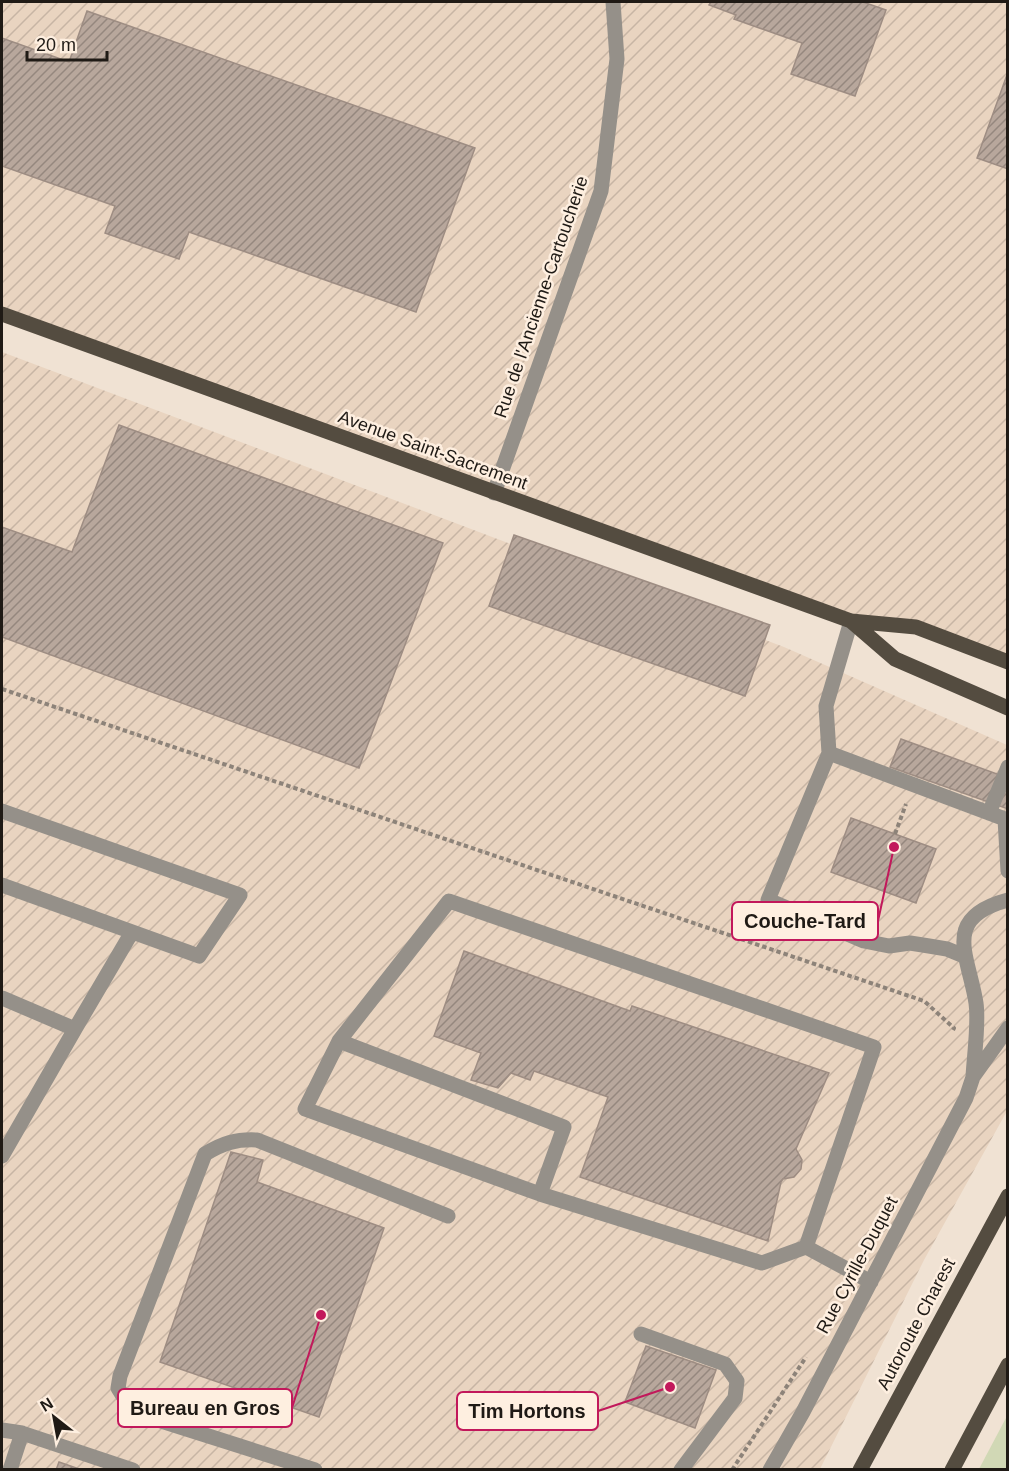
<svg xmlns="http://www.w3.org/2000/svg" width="1009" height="1471" font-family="Arial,sans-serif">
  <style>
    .industrial { fill: url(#industrial-furrows) }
    .grass { fill: #d1d8b5 }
    .building { fill: url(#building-hatch); stroke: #9e8d83; stroke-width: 1.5 }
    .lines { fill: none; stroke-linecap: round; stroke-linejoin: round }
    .path { stroke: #8d8379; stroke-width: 4; stroke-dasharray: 4.5 3; stroke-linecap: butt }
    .minor { stroke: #959089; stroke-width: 15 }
    .major { stroke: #544c40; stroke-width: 15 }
    .labels { text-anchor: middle; stroke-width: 5; stroke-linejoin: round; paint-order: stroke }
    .street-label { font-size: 18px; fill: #1f1a15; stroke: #feefe0 }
    .leader { fill: none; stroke: #c2185b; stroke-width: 2 }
    .callout-dot { fill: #c2185b; stroke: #feefe0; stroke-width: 2 }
    .callout { fill: #feefe0; stroke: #c2185b; stroke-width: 2 }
    .callout-label { font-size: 20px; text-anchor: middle; font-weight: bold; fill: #1f1a15 }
  </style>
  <defs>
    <pattern id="industrial-furrows" width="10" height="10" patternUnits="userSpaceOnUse" patternTransform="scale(1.5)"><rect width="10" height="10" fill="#e9d4c0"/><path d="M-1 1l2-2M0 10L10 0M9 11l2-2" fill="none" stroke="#c7b5a4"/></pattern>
    <pattern id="building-hatch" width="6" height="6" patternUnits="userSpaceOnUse" patternTransform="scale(1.5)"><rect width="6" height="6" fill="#b8a79c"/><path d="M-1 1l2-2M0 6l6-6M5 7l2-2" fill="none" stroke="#95877e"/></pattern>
  </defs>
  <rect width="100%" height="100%" fill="#f0e2d3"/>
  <!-- industrial -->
  <path class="industrial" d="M2 2H1007V662L916 627 851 621 2 314Z
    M2 352 784 647 1007 745V1111L924 1260 820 1469H2Z"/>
  <!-- grass -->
  <path class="grass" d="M1007 1416V1467L1006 1469H979Z"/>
  <!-- building -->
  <path class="building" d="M711 2H863L886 10 855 96 791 74 802 43 734 19 736 15 709 5Z
    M87 11 475 148 416 312 189 232 179 259 105 233 115 206 2 166V38L69 62Z
    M1008 72V169L977 158Z
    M119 425 443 543 359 768 2 637V527L72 552Z
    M514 535 770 625 745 696 489 606Z
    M901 739 1008 778V809L890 767Z
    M851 818 936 849 916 903 831 872Z
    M464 951 630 1011 632 1006 829 1073 796 1149 802 1160 801 1169 794 1177 783 1179 781 1182 768 1241 580 1177 608 1097 534 1071 530 1080 511 1073 498 1088 471 1080 481 1053 434 1036Z
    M231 1152 263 1160 257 1182 384 1228 319 1417 160 1362Z
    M646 1346 716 1370 695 1428 625 1402Z
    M59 1462 82 1470H56Z"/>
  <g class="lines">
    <!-- path -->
    <path class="path" d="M2 689 924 1001 954 1028 953 1030
      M895 834 906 804
      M732 1470 806 1357"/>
    <!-- minor -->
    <path class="minor" d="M494 493 601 191 617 59 613 2
      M851 621 826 706 829 753 768 900 864 941 889 946 910 943 929 946 947 949 964 956
      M829 753 1005 819 1008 871
      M2 811 240 895 199 956 2 885
      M989 813 1008 767
      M2 998 75 1029 132 932
      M339 1041 305 1109 540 1194
      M973 1077C974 1056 979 1024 976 1003 969 956 940 918 1008 900
      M2 1156 75 1029
      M806 1247 762 1263 540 1194 564 1127 339 1041 449 901 874 1047 806 1247 871 1282
      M641 1334 725 1364 737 1381 735 1398 681 1470
      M2 1430 22 1433 133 1470
      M10 1470 22 1433
      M315 1470 133 1412 118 1388 120 1376 205 1154C223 1143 236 1139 257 1140L448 1216
      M770 1470 803 1412 966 1098 973 1077 1008 1028"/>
    <!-- major -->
    <path class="major" d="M2 314 851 621 916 627 1008 662
      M851 621 895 659 1008 708
      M860 1470 1008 1196
      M952 1470 1008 1365"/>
  </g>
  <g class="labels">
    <!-- street labels -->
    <g class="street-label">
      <text transform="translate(541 297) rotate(-71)" y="6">Rue de l'Ancienne-Cartoucherie</text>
      <text transform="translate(433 450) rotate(20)" y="6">Avenue Saint-Sacrement</text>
      <text transform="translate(857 1265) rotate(-62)" y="6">Rue Cyrille-Duquet</text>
      <text transform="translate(916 1324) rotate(-62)" y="6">Autoroute Charest</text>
    </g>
  </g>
  <!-- callouts -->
  <path class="leader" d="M894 847L878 921M321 1315L292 1408M670 1387L598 1411"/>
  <g class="callout-dot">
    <circle cx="894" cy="847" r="6"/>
    <circle cx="321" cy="1315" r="6"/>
    <circle cx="670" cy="1387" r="6"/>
  </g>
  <g class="callout">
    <rect x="732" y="902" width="146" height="38" rx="6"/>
    <rect x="118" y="1389" width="174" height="38" rx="6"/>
    <rect x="457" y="1392" width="141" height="38" rx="6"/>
  </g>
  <g class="callout-label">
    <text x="805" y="928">Couche-Tard</text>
    <text x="205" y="1415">Bureau en Gros</text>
    <text x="527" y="1418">Tim Hortons</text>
  </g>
  <!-- border -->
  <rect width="1009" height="1471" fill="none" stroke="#1f1a15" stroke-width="6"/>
  <!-- north arrow -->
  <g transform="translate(54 1417) rotate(329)" stroke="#feefe0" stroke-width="4.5" paint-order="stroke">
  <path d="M0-4.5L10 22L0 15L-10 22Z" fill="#1f1a15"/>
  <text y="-9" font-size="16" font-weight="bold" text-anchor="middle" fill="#1f1a15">N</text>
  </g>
  <!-- scale -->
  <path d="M27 51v9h80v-9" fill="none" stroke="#1f1a15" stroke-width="3"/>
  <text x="36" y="51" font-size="18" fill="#1f1a15" stroke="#feefe0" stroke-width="4.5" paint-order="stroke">20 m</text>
</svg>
